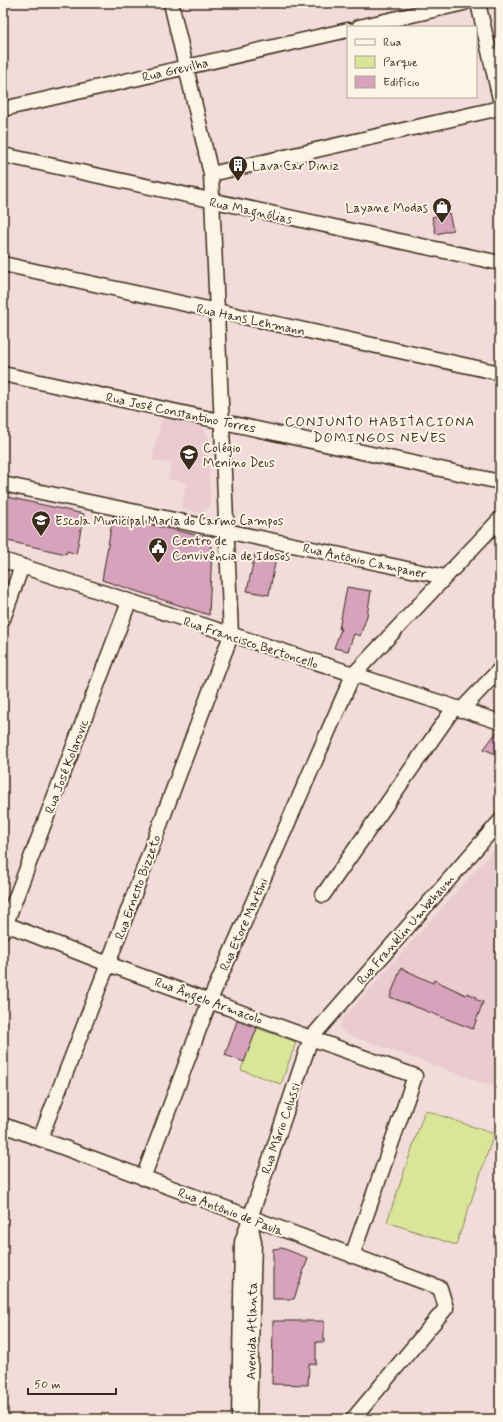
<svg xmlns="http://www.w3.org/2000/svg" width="503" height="1422" font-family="Mynerve,sans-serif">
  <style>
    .built { fill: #e9cbd0 }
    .green { fill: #d9e699; stroke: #8a885c }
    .building { fill: #d6a2bc; stroke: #3b2a1e }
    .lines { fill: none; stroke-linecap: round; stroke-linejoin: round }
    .minor-casing { stroke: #3b2a1e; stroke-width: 17 }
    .minor { stroke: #fcf5e5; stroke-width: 14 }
    .labels { text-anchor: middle; stroke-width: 4; stroke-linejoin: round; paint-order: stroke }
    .street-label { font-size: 13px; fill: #3b2a1e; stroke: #fcf5e5 }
    .poi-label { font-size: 13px; fill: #3b2a1e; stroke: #fcf5e5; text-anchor: start }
    .neighbourhood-label { font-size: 14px; letter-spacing: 1px; fill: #3b2a1e; stroke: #fcf5e5 }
  </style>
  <rect width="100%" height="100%" fill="#f1dcd9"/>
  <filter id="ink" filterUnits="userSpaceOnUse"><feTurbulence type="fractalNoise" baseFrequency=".025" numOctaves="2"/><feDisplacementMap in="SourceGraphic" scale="8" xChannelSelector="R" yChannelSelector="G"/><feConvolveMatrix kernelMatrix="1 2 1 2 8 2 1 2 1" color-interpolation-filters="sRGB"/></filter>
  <g filter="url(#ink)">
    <!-- built -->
    <path class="built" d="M162 416 202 426 208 437 210 505 206 510 201 513 181 508 186 483 168 479 171 464 152 460Z
      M500 843V1089L346 1034 340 1028 341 1021Z"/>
    <!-- green -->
    <path class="green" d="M257 1028 296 1042 281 1084 241 1070Z
      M425 1110 494 1134 456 1245 387 1222Z"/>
    <!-- building -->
    <path class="building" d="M449 213 453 230 436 234 432 217Z
      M3 496 84 514 76 554 67 551 66 554 3 540Z
      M113 516 205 537 212 549 209 615 102 580Z
      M255 554 276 557 269 595 247 591Z
      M347 587 371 591 367 616 360 636 354 634 348 651 334 648 341 629H339Z
      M498 730H500V756L484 749Z
      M401 968 433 983 434 980 466 995 467 993 476 997 475 999 483 1002 473 1029 390 997Z
      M237 1021 257 1028 244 1062 225 1055Z
      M282 1248 308 1258 294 1299H273V1249Z
      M273 1321H324V1342H316V1364H309L308 1385 272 1384Z"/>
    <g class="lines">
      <defs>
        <path id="minor" d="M478 3 500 99
          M359 27 464 3
          M3 109 348 30
          M3 155 500 263
          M211 174 500 108
          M3 264 500 373
          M3 374 500 482
          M3 484 445 577
          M3 560 500 722
          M3 619 22 566
          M461 710 500 669
          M323 895 454 708
          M3 923 108 964 415 1076 352 1256
          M3 931 129 602
          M3 1125 440 1288 446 1308 353 1419
          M40 1139 108 964 231 635 211 174 171 3
          M143 1178 210 1000 353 675 500 519
          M239 1419 242 1242 311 1038 500 821
          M249 1419 254 1242 250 1222"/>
      </defs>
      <!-- minor casing -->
      <use href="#minor" class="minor-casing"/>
      <!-- minor -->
      <use href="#minor" class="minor"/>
    </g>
  </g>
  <!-- icons -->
  <defs>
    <symbol id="building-pin" viewBox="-11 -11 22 30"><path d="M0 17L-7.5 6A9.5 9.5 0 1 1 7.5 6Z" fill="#3b2a1e" stroke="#fcf5e5"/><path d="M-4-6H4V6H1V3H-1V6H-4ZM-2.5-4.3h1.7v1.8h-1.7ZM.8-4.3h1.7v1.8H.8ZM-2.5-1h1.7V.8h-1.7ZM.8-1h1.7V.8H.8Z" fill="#fff"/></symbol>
    <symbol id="shop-pin" viewBox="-11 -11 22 30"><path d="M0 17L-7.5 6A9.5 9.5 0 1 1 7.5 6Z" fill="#3b2a1e" stroke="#fcf5e5"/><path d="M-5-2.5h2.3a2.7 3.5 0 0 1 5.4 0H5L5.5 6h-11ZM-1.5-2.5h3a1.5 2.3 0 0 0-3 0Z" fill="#fff"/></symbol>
    <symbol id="school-pin" viewBox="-11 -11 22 30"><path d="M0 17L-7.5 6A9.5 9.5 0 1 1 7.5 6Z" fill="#3b2a1e" stroke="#fcf5e5"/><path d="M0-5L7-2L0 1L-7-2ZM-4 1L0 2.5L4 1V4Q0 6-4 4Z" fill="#fff"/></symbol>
    <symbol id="civic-pin" viewBox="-11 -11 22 30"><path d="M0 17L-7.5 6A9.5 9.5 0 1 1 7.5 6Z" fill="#3b2a1e" stroke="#fcf5e5"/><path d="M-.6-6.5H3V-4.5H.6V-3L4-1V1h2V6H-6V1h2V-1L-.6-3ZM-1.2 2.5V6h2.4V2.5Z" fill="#fff"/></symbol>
  </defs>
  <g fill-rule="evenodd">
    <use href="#building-pin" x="227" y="154" width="22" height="30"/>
    <use href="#shop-pin" x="431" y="196" width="22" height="30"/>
    <use href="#school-pin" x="178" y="443" width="22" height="30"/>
    <use href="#school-pin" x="30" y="509" width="22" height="30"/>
    <use href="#civic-pin" x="147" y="536" width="22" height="30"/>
  </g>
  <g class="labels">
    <!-- street labels -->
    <g class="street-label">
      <text transform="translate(175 69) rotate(-13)" y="5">Rua Grevilha</text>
      <text transform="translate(251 210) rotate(12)" y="5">Rua Magnólias</text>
      <text transform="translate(251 319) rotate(12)" y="5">Rua Hans Lehmann</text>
      <text transform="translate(181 412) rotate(12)" y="5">Rua José Constantino Torres</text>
      <text transform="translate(365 560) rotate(12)" y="5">Rua Antônio Campaner</text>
      <text transform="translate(251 642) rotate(18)" y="5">Rua Francisco Bertoncello</text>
      <text transform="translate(66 766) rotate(-69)" y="5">Rua José Kolarovic</text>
      <text transform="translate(137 887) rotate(-70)" y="5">Rua Ernesto Bizzeto</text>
      <text transform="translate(243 924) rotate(-66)" y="5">Rua Etore Martini</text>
      <text transform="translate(405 929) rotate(-49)" y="5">Rua Franklin Umbehaum</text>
      <text transform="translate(209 1000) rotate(20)" y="5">Rua Ângelo Armacolo</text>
      <text transform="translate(280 1128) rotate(-71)" y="5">Rua Mário Colussi</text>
      <text transform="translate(231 1211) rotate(21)" y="5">Rua Antônio de Paula</text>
      <text transform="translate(251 1331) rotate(-89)" y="5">Avenida Atlanta</text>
    </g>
    <!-- poi labels -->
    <g class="poi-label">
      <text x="252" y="170">Lava Car Diniz</text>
      <text x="428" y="212" text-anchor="end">Layane Modas</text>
      <text x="203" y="452">Colégio<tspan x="203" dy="15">Menino Deus</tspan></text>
      <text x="55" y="525">Escola Municipal Maria do Carmo Campos</text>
      <text x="172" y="545">Centro de<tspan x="172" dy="15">Convivência de Idosos</tspan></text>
    </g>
    <!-- neighbourhood labels -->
    <g class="neighbourhood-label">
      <text x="380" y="426">CONJUNTO HABITACIONA<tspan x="380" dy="16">DOMINGOS NEVES</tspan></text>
    </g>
  </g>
  <!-- margin -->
  <rect width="503" height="1422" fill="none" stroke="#fcf5e5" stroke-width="16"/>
  <rect x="8" y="8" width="487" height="1406" fill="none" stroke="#3b2a1e" stroke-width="1.5" filter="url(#ink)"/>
  <!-- legend -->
  <rect x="347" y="26" width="130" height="72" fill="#fcf5e5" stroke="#afa495"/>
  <rect x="355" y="39" width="20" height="6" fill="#fcf5e5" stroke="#afa495"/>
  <text x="383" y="46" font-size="12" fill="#3b2a1e">Rua</text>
  <rect x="355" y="56" width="20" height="12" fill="#d9e699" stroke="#afa495"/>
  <text x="383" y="66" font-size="12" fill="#3b2a1e">Parque</text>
  <rect x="355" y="76" width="20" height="12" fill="#d6a2bc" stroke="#afa495"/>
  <text x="383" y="86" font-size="12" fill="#3b2a1e">Edifício</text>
  <!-- scale -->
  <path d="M28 1388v6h88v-6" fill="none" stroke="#3b2a1e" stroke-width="2"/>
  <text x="34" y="1388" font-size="12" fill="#3b2a1e" stroke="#fcf5e5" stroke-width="3" paint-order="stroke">50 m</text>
</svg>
